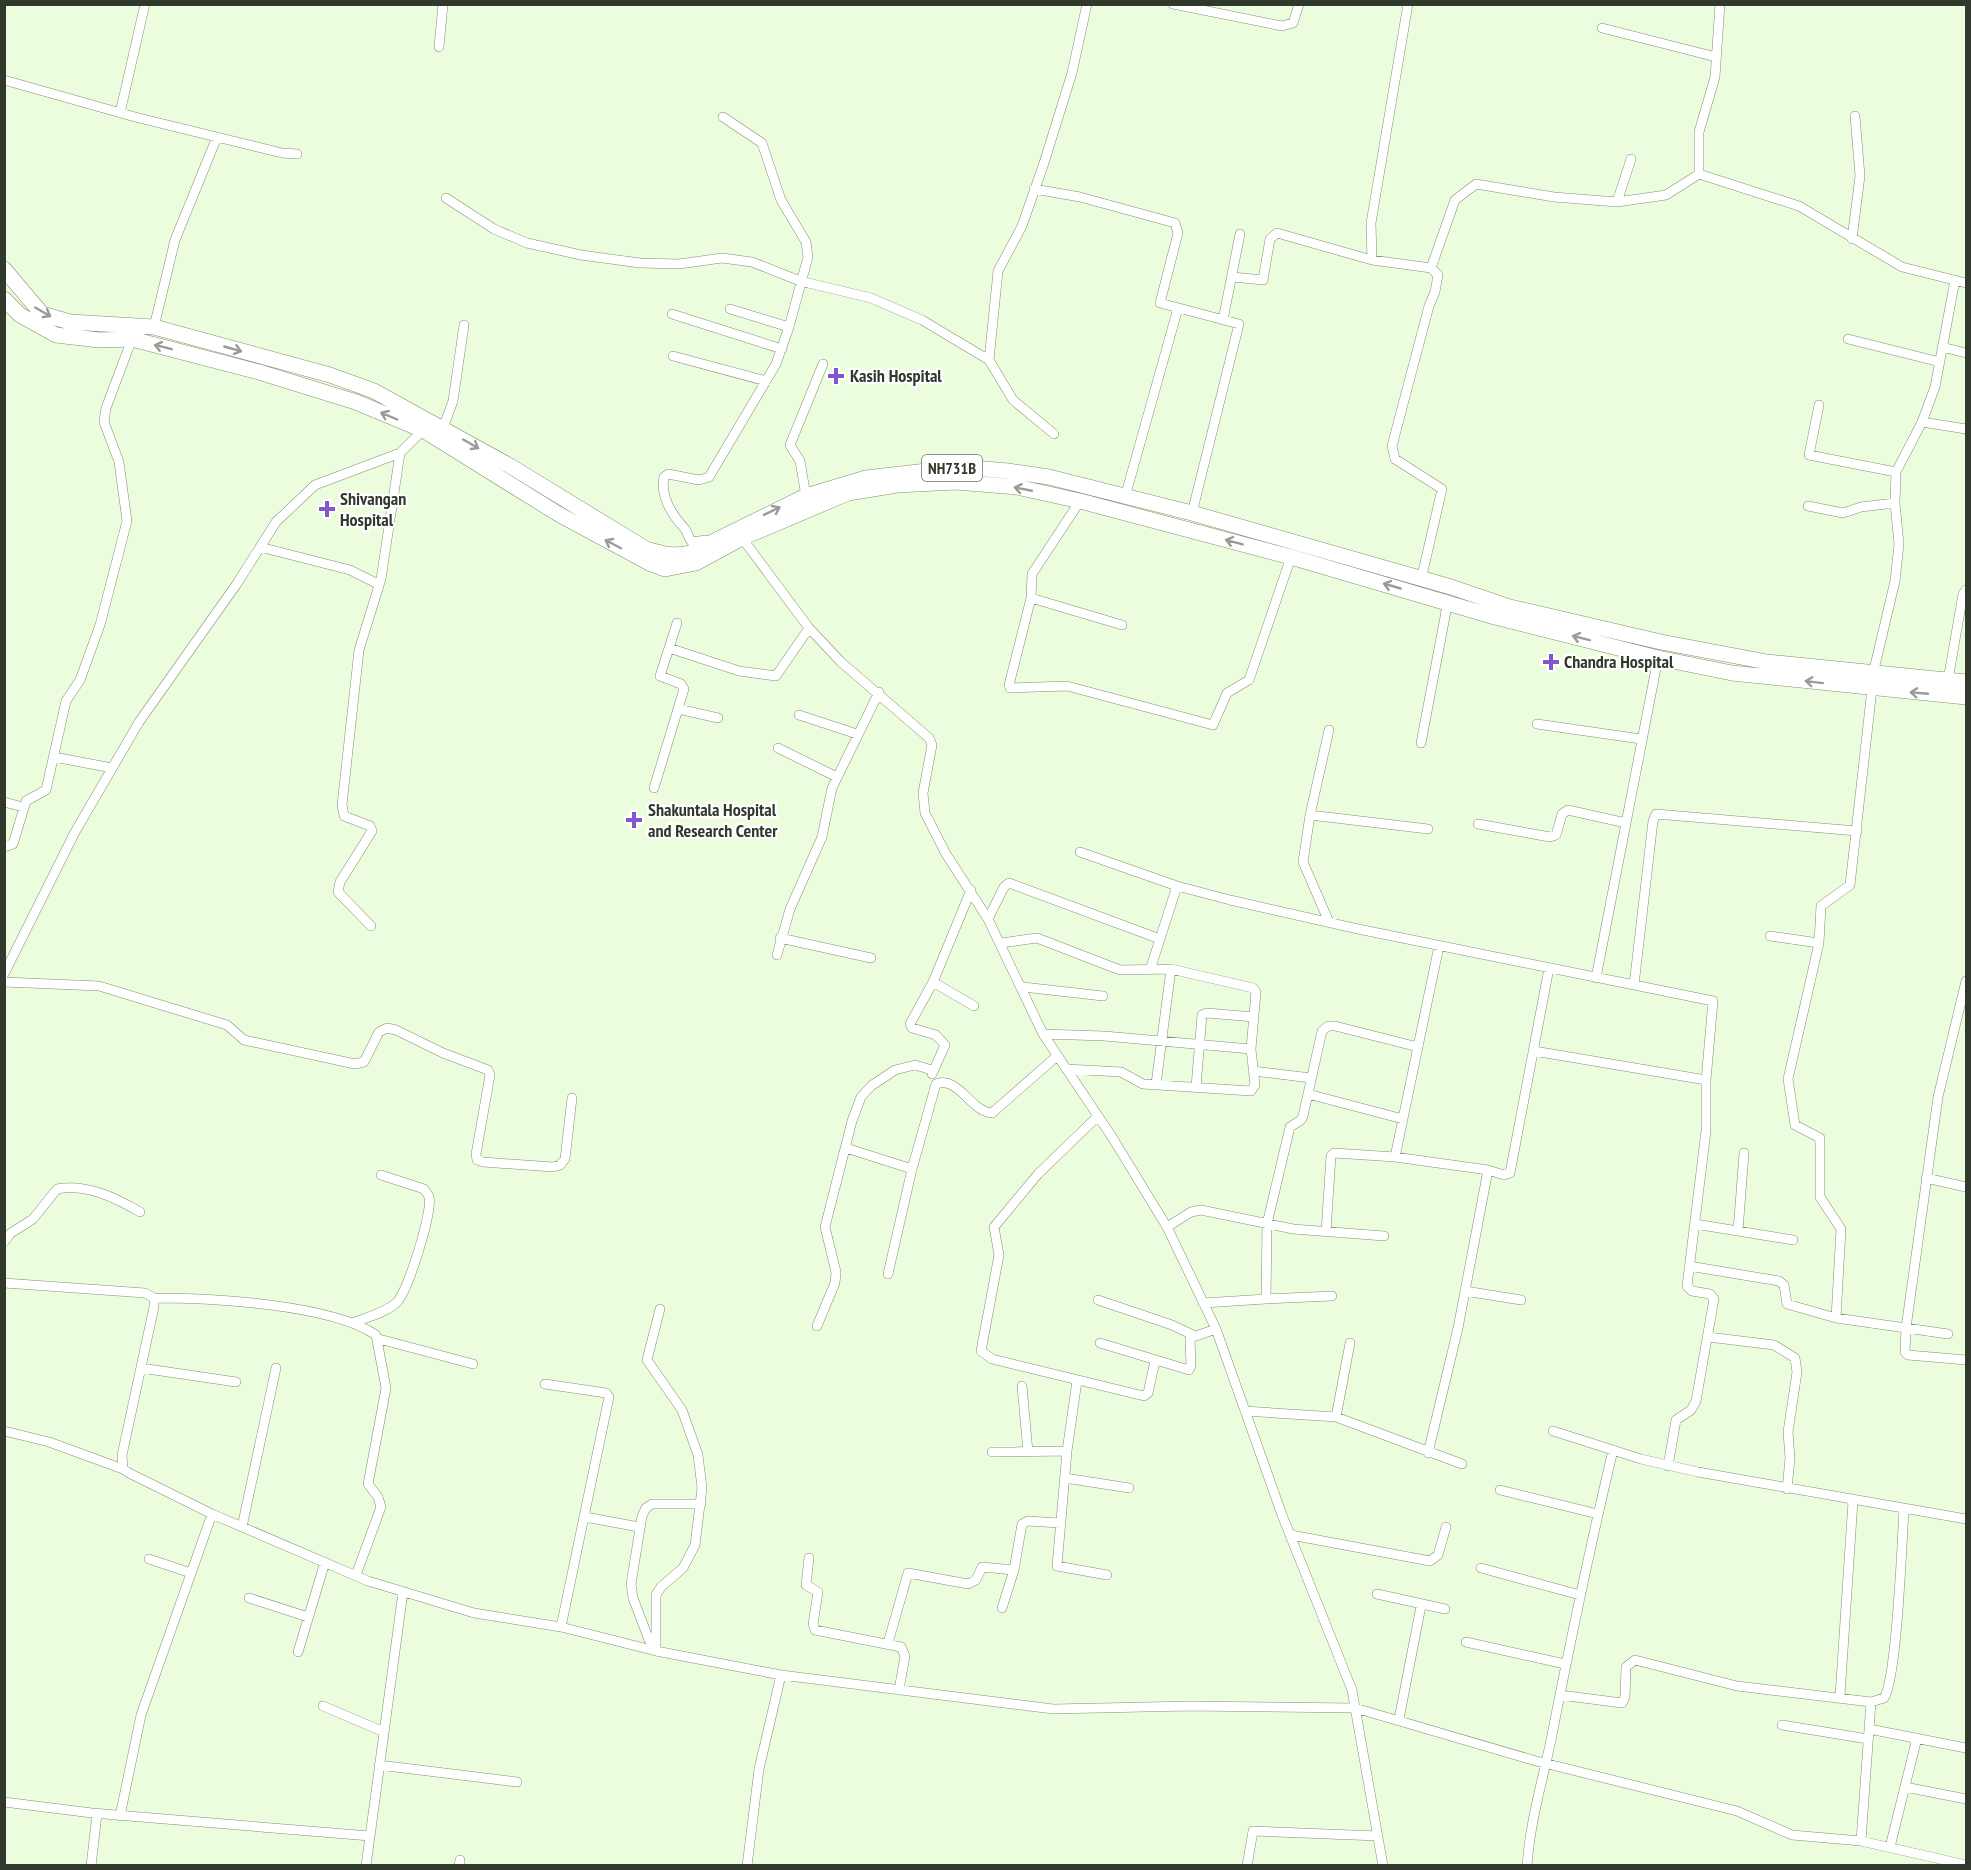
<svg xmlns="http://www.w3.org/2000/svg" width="1971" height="1870" font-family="'PT Sans Narrow',sans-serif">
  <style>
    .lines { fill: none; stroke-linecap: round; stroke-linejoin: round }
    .minor-casing { stroke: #819074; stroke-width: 10 }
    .trunk-casing { stroke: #819074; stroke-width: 16 }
    .minor { stroke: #fff; stroke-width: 9 }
    .trunk { stroke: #fff; stroke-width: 15 }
    .oneway { stroke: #989c96 }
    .poi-dot { fill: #8356cf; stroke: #fff; stroke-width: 2 }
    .labels { text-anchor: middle; stroke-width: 4.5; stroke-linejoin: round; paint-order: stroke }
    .shield { fill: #fff; stroke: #6f746b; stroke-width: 1.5 }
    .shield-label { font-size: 16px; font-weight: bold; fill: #31382c }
    .poi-label { font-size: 18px; font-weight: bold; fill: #31382c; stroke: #fff; text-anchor: start }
  </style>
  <rect width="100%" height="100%" fill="#ecfddd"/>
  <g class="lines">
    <defs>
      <path id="minor" d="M1173 4 1282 26 1293 23 1299 4
        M1602 28 1716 57
        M439 47 443 4
        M4 80 135 117 282 153 297 154
        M120 113 145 4
        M1699 174 1799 206 1902 267 1966 283
        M1034 189 1080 197 1175 223 1178 233 1160 303 1239 324 1192 513
        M446 198 494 229 527 243 581 255 640 263 679 264 722 258 752 262 800 281 871 298 922 320 989 360
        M1617 202 1631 159
        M1852 239 1860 176 1855 116
        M1372 260 1371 223 1408 4
        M1431 268 1455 200 1476 184 1554 197 1617 202 1666 195 1699 174V132L1715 77 1720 4
        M1232 277 1263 280 1270 239 1277 233 1372 260 1431 268 1438 275 1435 292 1429 306 1392 446 1395 459 1442 489 1421 580
        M730 309 789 327
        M672 314 782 349
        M1223 320 1240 234
        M154 327 175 240 217 137
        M1848 339 1940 362
        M1942 347 1966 353
        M673 356 766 381
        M1819 405 1809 455 1896 472
        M1922 422 1966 429
        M443 428 453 401 464 325
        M1054 434 1013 400 989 360 998 271 1022 226 1044 163 1072 73 1087 4
        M806 496 800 461 790 445 823 364
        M1125 497 1178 308
        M1080 501 1032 574 1031 598 1122 625
        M1808 506 1843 513 1861 507 1895 503
        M742 538 809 628 841 662 929 738 932 745 923 793 925 813 946 854 988 919 1043 1034 1112 1137 1167 1227 1216 1329 1282 1515 1352 1690 1383 1866
        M706 540 692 542C688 538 688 533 685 529 672 515 660 497 664 477L668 474 699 480 709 477 776 364 789 327 808 257 806 242 781 200 762 143 723 117
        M260 547 350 570 378 584
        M1031 598 1009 685 1010 688 1067 686 1213 725 1227 693 1249 680 1291 557
        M669 648 739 671 776 676 809 628
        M1873 674 1895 581 1899 544 1895 503 1896 472 1922 422 1935 387 1955 280
        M1948 680 1963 594 1966 590
        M678 709 718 718
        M799 715 857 734
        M1537 724 1641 739
        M1329 730 1310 815 1303 862 1329 922
        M1421 743 1448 601
        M778 748 837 777
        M54 757 112 768
        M654 788 684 689 681 684 660 676 677 623
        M4 802 23 807
        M1310 815 1428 829
        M1478 824 1550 837 1556 835 1562 814 1568 810 1626 823
        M4 847 13 844 26 801 46 790 66 701 80 680 100 625 127 521 119 462 104 422 106 408 132 339
        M1080 852 1177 886 1230 900 1358 929 1713 1001 1706 1080V1131L1687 1286 1692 1291 1710 1294 1714 1299 1696 1401 1691 1410 1676 1420 1668 1466
        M988 919 1004 887 1009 883 1160 939
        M371 926 338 892 340 882 372 831 370 826 344 816 342 805 359 650 381 579 400 453
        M1770 936 1819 943 1821 906 1850 885 1872 689
        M780 938 871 958
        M1001 943 1037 938 1120 970 1171 969 1253 988 1256 992 1251 1049 1255 1085 1251 1091 1143 1084 1121 1072 1066 1069
        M1819 943 1788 1079 1795 1125 1820 1138V1197L1841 1229 1836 1318
        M777 955 790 909 822 837 832 788 879 692
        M1151 967 1177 886
        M4 974 75 832 139 722 236 585 276 522 315 485 400 453 425 428
        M1596 978 1658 658
        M1966 981 1938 1097 1906 1328 1905 1352 1908 1355 1966 1360
        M4 982 99 986 227 1025 244 1040 355 1064 364 1062 379 1032 387 1028 396 1030 443 1053 488 1070 490 1075 476 1154 477 1160 483 1162 553 1167 560 1165 565 1159 572 1098
        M933 982 974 1006
        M1634 985 1653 821 1656 814 1857 831
        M1023 987 1103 996
        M1043 1034 1104 1036 1251 1049
        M1534 1051 1706 1080
        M1253 1071 1311 1078
        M932 1074 945 1045 936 1035 912 1028 910 1024 933 982 971 890
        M1156 1084 1171 969
        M1196 1087 1202 1015 1207 1013 1254 1017
        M1308 1094 1403 1119
        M1098 1116 1038 1174 994 1227 999 1255 981 1351 992 1359 1144 1396 1148 1393 1155 1361
        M846 1148 912 1169
        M1395 1157 1439 946
        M1926 1178 1966 1187
        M1695 1224 1793 1240
        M1167 1227 1191 1212 1201 1210 1293 1229 1384 1236
        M1738 1231 1744 1153
        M1326 1232 1331 1156 1334 1153 1395 1157 1488 1170 1504 1175 1510 1173 1549 968
        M4 1242 11 1233 33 1219 57 1189C86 1183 116 1198 140 1212
        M1689 1266 1779 1281 1784 1285 1787 1304 1836 1318 1948 1334
        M888 1274 912 1169 936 1084C958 1075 971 1112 992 1113L1057 1056
        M4 1283 145 1293 154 1298V1307L122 1455 123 1469 129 1473 212 1514 368 1581 474 1613 561 1627 656 1651 781 1675 1053 1709 1191 1706 1355 1708 1536 1761 1737 1811 1792 1835 1861 1841 1966 1865
        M1465 1291 1521 1300
        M154 1298C211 1298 330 1304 376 1335L386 1388 368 1484 378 1497 381 1507 356 1575
        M1266 1299 1332 1296
        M1098 1300 1172 1325 1193 1335
        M1203 1303 1266 1299 1267 1224 1290 1127 1301 1120 1303 1116 1322 1031 1328 1026H1335L1418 1047
        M355 1322C368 1317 387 1312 397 1302 408 1291 433 1211 429 1197 428 1194 426 1192 424 1189L381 1175
        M817 1326 835 1283 836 1272 825 1227 852 1121 861 1097 871 1086 895 1070 915 1065 932 1070
        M1708 1337 1774 1345 1795 1358 1797 1372 1788 1432 1790 1458 1787 1489
        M379 1339 473 1364
        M1100 1343 1189 1370 1191 1366 1190 1338 1216 1329
        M141 1368 236 1382
        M1077 1381 1067 1451 1057 1566 1107 1575
        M545 1384 606 1393 609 1397 561 1627
        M1022 1386 1028 1452
        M1245 1411 1336 1417 1462 1464
        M1336 1417 1350 1343
        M4 1431 49 1442 123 1469
        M1553 1431 1641 1459 1698 1472 1966 1519
        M992 1452 1067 1451
        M1428 1453 1458 1328 1488 1170
        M1065 1478 1129 1488
        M1500 1490 1598 1514
        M585 1517 639 1527
        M242 1527 276 1368
        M1291 1535 1430 1561 1438 1555 1446 1527
        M809 1558 806 1585 818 1592 813 1624 815 1630 901 1647 905 1656 899 1690
        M149 1559 191 1573
        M1481 1568 1580 1595
        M1377 1594 1445 1609
        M249 1598 308 1617
        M1002 1608 1014 1570 1022 1524 1028 1521 1060 1523
        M1466 1642 1565 1664
        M888 1643 908 1573 968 1584 976 1580 982 1567 1014 1570
        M656 1646 649 1640 633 1598 631 1584 642 1516 646 1508 652 1504H701
        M656 1651V1595L661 1587 683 1568 695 1545 702 1488 698 1455 682 1410 647 1360 660 1309
        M298 1652 325 1562
        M1560 1695 1622 1703 1625 1697 1626 1667 1635 1660 1737 1686 1871 1702 1884 1698C1897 1679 1902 1541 1904 1509
        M1840 1696 1853 1501
        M323 1706 384 1732
        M1399 1719 1421 1606
        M1782 1725 1868 1739
        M1869 1729 1966 1748
        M379 1765 517 1782
        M1905 1787 1966 1799
        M4 1802 92 1813 370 1836
        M120 1816 141 1715 212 1514
        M1861 1841 1871 1702
        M1890 1847 1917 1738
        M91 1866 97 1814
        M366 1866 403 1592
        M459 1866 460 1860
        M747 1866 759 1769 781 1675
        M1247 1866 1253 1831 1378 1836
        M1527 1866C1530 1822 1542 1783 1551 1740 1570 1643 1590 1547 1613 1450"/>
      <path id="trunk" d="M4 269 42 314 70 322 154 327 330 375 374 391 510 466 646 549C662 554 674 557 690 553L806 496 866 478 962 467 1008 471 1049 477 1192 513 1451 587 1510 607 1661 642 1767 662 1966 682
        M4 299 20 315 56 335 99 340 132 339 259 372 356 402 423 430 560 515 651 564 665 569 696 563 742 538 848 493 897 485 956 482 1017 487 1080 501 1291 557 1495 617 1658 658 1732 673 1966 697"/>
    </defs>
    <!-- minor casing -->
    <use href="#minor" class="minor-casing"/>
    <!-- trunk casing -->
    <use href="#trunk" class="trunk-casing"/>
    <!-- minor -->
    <use href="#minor" class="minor"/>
    <!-- trunk -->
    <use href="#trunk" class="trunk"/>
  </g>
  <!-- one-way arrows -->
  <defs><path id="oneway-shaft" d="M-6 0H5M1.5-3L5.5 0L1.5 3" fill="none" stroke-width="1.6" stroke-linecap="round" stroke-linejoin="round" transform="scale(1.5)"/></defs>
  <g class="oneway">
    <use href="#oneway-shaft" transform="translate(43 312) rotate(30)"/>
    <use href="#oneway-shaft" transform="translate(163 347) rotate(-166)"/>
    <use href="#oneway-shaft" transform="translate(233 349) rotate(16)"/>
    <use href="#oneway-shaft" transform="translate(389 416) rotate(-157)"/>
    <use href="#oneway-shaft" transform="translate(471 444) rotate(30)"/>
    <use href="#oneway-shaft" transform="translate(1023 489) rotate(-169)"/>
    <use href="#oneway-shaft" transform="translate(772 511) rotate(-26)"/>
    <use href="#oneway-shaft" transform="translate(1234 542) rotate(-165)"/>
    <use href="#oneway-shaft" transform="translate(613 544) rotate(-152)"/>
    <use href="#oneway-shaft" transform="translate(1392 586) rotate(-164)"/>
    <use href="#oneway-shaft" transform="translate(1581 638) rotate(-166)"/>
    <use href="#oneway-shaft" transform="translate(1814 682) rotate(-173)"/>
    <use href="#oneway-shaft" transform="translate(1919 693) rotate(-175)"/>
  </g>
  <!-- markers -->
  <g class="poi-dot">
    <path d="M833 367h6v6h6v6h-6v6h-6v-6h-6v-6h6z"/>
    <path d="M324 500h6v6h6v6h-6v6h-6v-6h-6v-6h6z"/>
    <path d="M1548 653h6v6h6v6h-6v6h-6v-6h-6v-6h6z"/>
    <path d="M631 811h6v6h6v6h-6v6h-6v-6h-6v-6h6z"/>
  </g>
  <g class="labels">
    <!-- shield labels -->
    <rect class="shield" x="922" y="455" width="60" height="26" rx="4.5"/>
    <g class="shield-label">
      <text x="952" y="474">NH731B</text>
    </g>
    <!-- poi labels -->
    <g class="poi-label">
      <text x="850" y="382">Kasih Hospital</text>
      <text x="340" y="505">Shivangan<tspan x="340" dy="21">Hospital</tspan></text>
      <text x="1564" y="668">Chandra Hospital</text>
      <text x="648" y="816">Shakuntala Hospital<tspan x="648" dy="21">and Research Center</tspan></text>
    </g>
  </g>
  <!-- border -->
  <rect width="1971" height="1870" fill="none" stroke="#31382c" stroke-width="12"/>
</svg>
